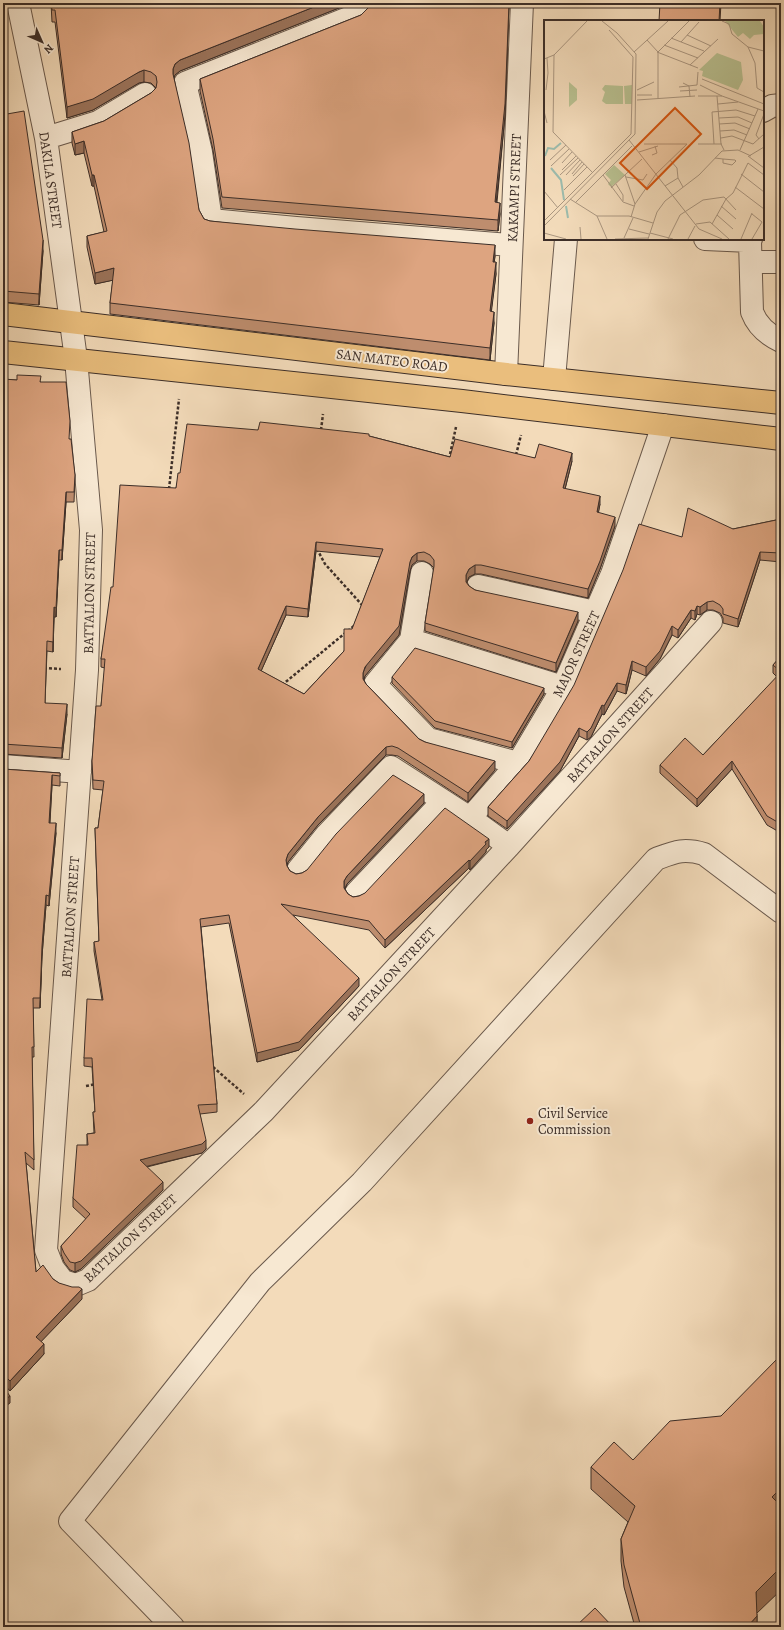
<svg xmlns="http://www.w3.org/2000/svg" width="784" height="1630" font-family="Alegreya,serif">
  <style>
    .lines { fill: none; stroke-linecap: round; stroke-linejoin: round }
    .minor-casing { stroke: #6a594c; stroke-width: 24 }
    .major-casing { stroke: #3c2e28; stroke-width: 24 }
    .path { stroke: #3c2e28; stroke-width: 2.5; stroke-dasharray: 3 2; stroke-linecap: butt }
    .minor { stroke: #f7e8d2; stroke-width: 22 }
    .major { stroke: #eabe7d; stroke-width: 22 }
    .wall { fill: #be8d6e; stroke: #3c2e28; fill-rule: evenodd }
    .shaded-wall { fill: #9b735a; stroke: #3c2e28 }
    .building { fill: #dda480; stroke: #3c2e28; fill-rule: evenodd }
    .poi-dot { fill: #8f2418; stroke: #f7e8d2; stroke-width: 1.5 }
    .labels { text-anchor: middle; stroke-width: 4; stroke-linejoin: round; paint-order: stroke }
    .street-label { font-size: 14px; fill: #3c2e28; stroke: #f7e8d2 }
    .poi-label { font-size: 14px; fill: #3c2e28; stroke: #f7e8d2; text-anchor: start }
    .inset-river { fill: none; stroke: #9cbbac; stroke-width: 2 }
    .inset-road { fill: none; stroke: #aa9680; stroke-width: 1 }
    .view { fill: #d7550f; fill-opacity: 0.15; stroke: #d7550f; stroke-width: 2 }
    .inset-edge { fill: none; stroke: #3c2e28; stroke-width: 2 }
  </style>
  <rect width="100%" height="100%" fill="#f3dbba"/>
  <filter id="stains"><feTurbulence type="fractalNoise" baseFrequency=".005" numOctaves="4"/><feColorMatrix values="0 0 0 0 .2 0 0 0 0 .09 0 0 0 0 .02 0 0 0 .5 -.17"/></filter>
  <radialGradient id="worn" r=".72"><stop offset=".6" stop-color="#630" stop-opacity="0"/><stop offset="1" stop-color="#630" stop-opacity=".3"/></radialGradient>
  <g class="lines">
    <defs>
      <path id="minor" d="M18 3 46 138 76 359 91 530 87 670 46 1250 53 1268 63 1281 76 1285 88 1280 264 1111 509 846 711 622
        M367 3 356 15 185 83 201 152 211 220 296 228 511 245
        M763 111 772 106 781 105
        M46 138 98 122 145 94
        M705 239 750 241 751 239
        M750 241 752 312C757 325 768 335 781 341
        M751 262H781
        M506 374 522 3
        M554 379 566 239
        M422 573 411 640 375 684 428 739 518 763
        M478 586 595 612
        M411 640 563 687
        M3 766 80 772
        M470 818 518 763 563 687 612 574 663 425
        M298 870 327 834 391 767 470 818 509 846
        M356 893 443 801
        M173 1627 70 1521 260 1282 362 1182 656 859C675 852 683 848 704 854L781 912"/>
      <path id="major" d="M3 314 506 374 781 403
        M3 352 462 401 781 439"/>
    </defs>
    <!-- minor casing -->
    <use href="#minor" class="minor-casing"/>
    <!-- major casing -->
    <use href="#major" class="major-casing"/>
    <!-- path -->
    <path class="path" d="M321 430 323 414
      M516 455 521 435
      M449 459 456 427
      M169 489 179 399
      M317 549 325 564 363 606
      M44 668 61 669
      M282 685 355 625
      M213 1067 244 1094
      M86 1086 96 1084"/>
    <!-- minor -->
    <use href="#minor" class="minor"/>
    <!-- major -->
    <use href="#major" class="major"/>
  </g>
  <!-- wall -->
  <path class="wall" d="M51 3H350L349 4 180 71 175 75 174 78 199 210 204 219 210 221 495 256 494 262 496 274 491 311 494 323 490 360 110 314V303L113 280 95 284 87 247V236L104 232 94 186H92L84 153 75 155 72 143V132L104 121 151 93 156 88 151 83 144 82 139 83 93 110 67 118 55 22H52Z
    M373 3H509L505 116 497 202 500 214 498 231 222 208 213 150 200 91V79L361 15Z
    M3 19 6 39V50H3Z
    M3 88 7 114 43 251 39 305 3 302Z
    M3 379 41 382 69 439 75 475 74 502H66L62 560H59L56 617H54L53 652 47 651 45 703 67 714 62 758 3 754Z
    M258 430 369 436 450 457 535 458 572 461 565 489 600 504 598 513 615 526 600 569 588 598 481 574H475L469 577 467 582 469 586 475 590 578 621 556 672 425 631V623L434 568 430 564 424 561H417L412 565 410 571 399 635 365 676 364 680 366 684 419 739 425 742 495 770 468 802 398 756 392 755H386L318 825 288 862 287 866 290 871 296 874 302 873 424 803 347 884 345 889 348 894 353 897 359 896 489 847 486 850V852L470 870 469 868 385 948 369 930 293 915 359 986 299 1050 257 1062 229 923 201 927 217 1104V1112L200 1114 206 1149 202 1153 147 1167 163 1190 81 1269 75 1272 70 1270 64 1262 61 1254V1246L86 1219 73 1207V1198L87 1145V1134L94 1133 93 1112H95L92 1067 84 1066V1058L102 1000 94 951V942H99L95 828H98L103 790 93 789 92 761 101 706 105 668 101 667V659L113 587 176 488 180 473ZM316 551 380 557 344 651 304 694 261 671 286 615 308 617Z
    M781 519V562L760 560 738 627 723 623V618L720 613 713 610H707L700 615 697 614 695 620 691 618 678 638 672 635 660 659 646 676 632 670 626 694 617 691 604 715 602 714 591 737 587 740 579 736 560 771 507 829 488 816V807L529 761 682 537 733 529Z
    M779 605H781V626L779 614Z
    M781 656V833L767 825 732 769 697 807 660 773V765L703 755 777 677 773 673V665Z
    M392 677 544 694 512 748 435 728 392 683Z
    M3 769 60 773V786L52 785 50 823 56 833 49 906 46 905 42 956 40 1008H33L34 1057H32L34 1170 26 1163 36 1272 53 1279 82 1299 41 1341 44 1354 10 1391 3 1383Z
    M591 1467 757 1614V1627H635L624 1587 621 1561V1539L628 1522 591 1489Z"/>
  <!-- shaded-wall -->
  <path class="shaded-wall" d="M324 3H350L349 4 180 71 175 75 173 80V69L175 64 180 60Z
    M509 3 505 116 495 214V202Z
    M720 3H721L720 21H719Z
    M144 70V82L139 83 93 110 67 118V107L139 72Z
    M84 141V153L75 155V144Z
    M92 175H94V186H92Z
    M500 203V214L498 231V220Z
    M43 240V251L39 305V294Z
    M495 245V256L493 273V262Z
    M496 262V274L490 323V311Z
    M114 268V280L95 284V273Z
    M494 312V323L490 360V348Z
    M572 453V461L563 497V488Z
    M66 492V502L62 560V550Z
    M600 496V504L597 521V512Z
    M615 517V526L600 569 588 598V589Z
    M316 542V551L308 617V609Z
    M59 550V560L56 617V608Z
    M760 552V560L738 627V619Z
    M417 553V561L412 565 410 571 399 635 365 676 363 681V673L412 557Z
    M475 565V574L469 577 466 584V575L469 569Z
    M707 602V610L700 615V607Z
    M286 606V615L258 678V669Z
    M697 606V614L695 620V611Z
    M54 607V617L53 652V642Z
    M691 610V618L678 638V630Z
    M578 612V621L556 672V663Z
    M672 626V635L660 659 646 676V667Z
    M632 661V670L626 694V685Z
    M617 683V691L604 715V706Z
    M544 688V694L512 748V742Z
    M67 704V714L62 758V748Z
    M602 705V714L591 737 587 740V732Z
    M579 728V736L560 771 507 829V821Z
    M386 747V755L318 825 288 862 286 868V860L288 854 318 817Z
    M495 761V770L468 802V793Z
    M732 761V769L697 807V799Z
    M52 775V785L49 833V823Z
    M424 794V803L347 884 344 890V881L347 876Z
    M56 823V833L49 906V896Z
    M489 839V847L486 850V852L470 870V861L485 842Z
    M469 860V868L385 948V940Z
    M46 895V905L42 956 40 1008 42 946Z
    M359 978V986L299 1050 257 1062V1053Z
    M206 1140V1149L202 1153 140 1168V1160Z
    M163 1182V1190L81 1269 75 1272V1263Z
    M82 1289V1299L36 1347V1337Z
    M44 1344V1354L10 1391V1381Z
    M10 1396V1403L3 1408V1401Z
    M781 1488V1511L772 1497Z
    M781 1567V1590L756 1614V1592Z
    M757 1616V1627H747Z"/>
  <!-- building -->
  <path class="building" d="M51 3H324L180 60 175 64 173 69V74L189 143 199 210 204 219 210 221 295 229 495 245 493 262H496L490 311 494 312 490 348 110 303 114 268 95 273 87 236 107 231 94 175H92L84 141 75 144 72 132 104 121 151 93 156 88 157 82 156 76 151 72 144 70 139 72 93 99 67 107 55 10H52Z
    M373 3H509L505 104 495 202 500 203 498 220 222 197 213 139 200 79 361 15Z
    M660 3H720L719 21H659Z
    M3 19 6 39H3Z
    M3 88 7 114 24 111 43 240 39 294 3 291Z
    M17 375 41 376 40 382H66L70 421 69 439H71L75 475 74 492H66L62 550H59L56 608 54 607 53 642 47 641 45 703 67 704 62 748 3 744V379L17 380Z
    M260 422 369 434V436L450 457 455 439 535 458 539 444 572 453 563 488 600 496 597 512 615 517 600 561 588 589 481 565H475L469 569 466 575V582L469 586 475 590 578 612 556 663 425 623 434 566V560L430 555 424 552 417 553 412 557 410 562 399 626 365 667 363 673V679L366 684 419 739 425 742 495 761 468 793 398 748 392 746 386 747 318 817 288 854 286 860 287 866 290 871 296 874 302 873 307 870 336 834 393 775 424 794 347 876 344 881V888L348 894 353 897 359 896 365 893 445 808 489 839 485 842 486 844 470 861 469 860 385 940 369 921 281 904 359 978 299 1042 257 1053 229 915 200 919 217 1104 198 1105 206 1140 202 1144 140 1160 163 1182 81 1261 75 1263 70 1262 64 1253 61 1246 90 1214 73 1198 77 1145H88L87 1134 95 1133 93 1112H95L92 1058H84L87 999 103 1000 94 942 99 941 95 828H98L104 781 93 780 92 761 96 706H101L105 659H101L111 587H113L120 485 176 488 178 473H180L187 424 258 430ZM316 542 383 549 352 629H344V651L304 694 258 669 286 606 308 609Z
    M688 508 733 529 781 519V553L760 552 738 619 723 614V609L720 605 713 601 707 602 700 607 697 606 695 611 691 610 678 630 672 626 660 651 646 667 632 661 626 685 617 683 604 706 602 705 591 728 587 732 579 728 560 762 507 821 488 807 529 761 574 685 623 570 639 524 682 537Z
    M779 605H781V617Z
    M415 648 544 688 512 742 435 721 392 677Z
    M781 656V672L773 665Z
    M781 672V824L767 816 732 761 697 799 660 765 685 738 703 755Z
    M3 769 60 773V776L52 775 49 823H56L49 896 46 895 42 946 40 998H33L34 1047H32L34 1160 25 1152 36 1272 43 1265 53 1279 59 1283 72 1287H79L82 1289 36 1337 44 1344 10 1381 3 1374Z
    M781 1355V1488L772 1497 781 1506V1567L756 1592 757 1616 747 1627H641L624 1565 621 1539 635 1506 591 1467 614 1442 633 1460 670 1421 721 1416Z
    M3 1387 10 1396 3 1401Z
    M595 1608 613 1627H575Z"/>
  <!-- markers -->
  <circle class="poi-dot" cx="530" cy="1121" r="4"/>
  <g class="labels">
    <!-- street labels -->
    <g class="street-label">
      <text transform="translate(51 180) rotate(82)" y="5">DAKILA STREET</text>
      <text transform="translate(514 188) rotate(-88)" y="5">KAKAMPI STREET</text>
      <text transform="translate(392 360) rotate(7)" y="5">SAN MATEO ROAD</text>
      <text transform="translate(89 593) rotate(-89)" y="5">BATTALION STREET</text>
      <text transform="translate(576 654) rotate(-65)" y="5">MAJOR STREET</text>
      <text transform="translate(610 735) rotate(-48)" y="5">BATTALION STREET</text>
      <text transform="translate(70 917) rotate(-86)" y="5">BATTALION STREET</text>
      <text transform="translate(391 974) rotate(-47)" y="5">BATTALION STREET</text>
      <text transform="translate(130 1238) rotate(-43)" y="5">BATTALION STREET</text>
    </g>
    <!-- poi labels -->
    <g class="poi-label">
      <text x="538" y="1118">Civil Service<tspan x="538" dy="16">Commission</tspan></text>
    </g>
  </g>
  <!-- overview -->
  <g transform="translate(544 20)">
    <rect width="220" height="220" fill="#f3dbba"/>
    <path d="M181 1H216L220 7V14L210 15 206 19 199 13 194 17ZM173 33 197 42 199 60 194 70 158 56 159 51 155 50ZM25 62 33 69V80L25 87ZM61 65 79 66V84H62L58 81 61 72 58 69ZM88 65V84H81L80 66ZM70 145 81 155 67 167 64 164 67 160 61 154Z" fill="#b9c191"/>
    <path class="inset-river" d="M1 136 4 128 10 129 17 123M7 148 17 160 20 180M22 186 24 198"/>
    <path class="inset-road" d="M178 1 185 4 188 14 204 27 211 43 213 68 220 72M143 15 167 26M127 18 160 31M103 20 114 32V79M137 22 155 2M120 25 154 38M204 27 220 31M90 32 124 1M113 32 154 48M114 32 145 1M10 35 9 112 49 153M0 39 10 35 43 1M146 45 174 19M158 59 220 84M139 63 145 66 146 77M156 65 178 76M135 67 153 65 154 52M2 70 4 53 3 38M93 70 110 62M136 71 153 70M93 75H108M154 76H178L220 91M173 76 177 124 180 130M93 80 151 76M174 84 194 82M0 91 3 103M175 98 194 97 208 103M175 104 191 103 206 109M176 111 190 110 203 115M177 118 188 116 209 124 220 114M215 119 212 115 220 94M85 120 155 209 178 219M154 124H178M170 124 168 92 192 90 211 96M196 130 214 89M95 132 114 126M108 135 113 133 111 126M204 136 220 148M205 136 220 127M171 138 179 139 191 140 192 141 188 145 179 143V139M6 140 22 125M126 140 133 148 134 158 139 167M18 143 28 132M7 146 25 129M18 150 32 136M28 154 38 142M197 154 220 172M16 155 34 138M22 155 36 140M59 155 79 182 90 186M81 155 91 184M29 156 40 144M82 157 99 160 103 154M72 164 79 175V181M121 166 134 158M191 167 220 189M67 168 98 139M20 170 43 147M0 171 14 188M26 179 53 196 63 219M31 183 88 126M177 186 192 199M173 195 189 209M53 196H85L109 203M87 197 91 184 112 154 143 124H100M0 201 87 114 89 37 65 10M152 204 166 202 185 219M168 204 182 179 189 173 204 143 220 155M0 206 91 114 92 34 73 13 58 1M36 207 37 219M85 209 105 214M0 213 22 219M106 213 129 219M80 218 89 198M71 219 104 218M104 219 113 192 121 181 155 155 178 131 194 130 207 136M124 219 136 195 159 180 180 177 192 190M144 219 151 206M197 219 208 193M208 219 218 202 208 194"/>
    <path class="view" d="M131 88 157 114 103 169 76 143Z"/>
    <rect width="220" height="220" class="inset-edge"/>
  </g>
  <!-- margin -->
  <rect width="784" height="1630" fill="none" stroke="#f3dbba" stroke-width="16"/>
  <rect x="4" y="4" width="776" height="1622" fill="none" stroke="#3c2e28" stroke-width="2"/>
  <rect x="8" y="8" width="768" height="1614" fill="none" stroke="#3c2e28"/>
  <!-- north arrow -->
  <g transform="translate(42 42) rotate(135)" stroke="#f7e8d2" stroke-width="3" paint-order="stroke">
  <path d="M0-3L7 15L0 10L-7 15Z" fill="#3c2e28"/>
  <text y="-6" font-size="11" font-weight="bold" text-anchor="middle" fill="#3c2e28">N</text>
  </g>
  <rect width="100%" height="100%" filter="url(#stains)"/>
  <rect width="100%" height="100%" fill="url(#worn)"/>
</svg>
